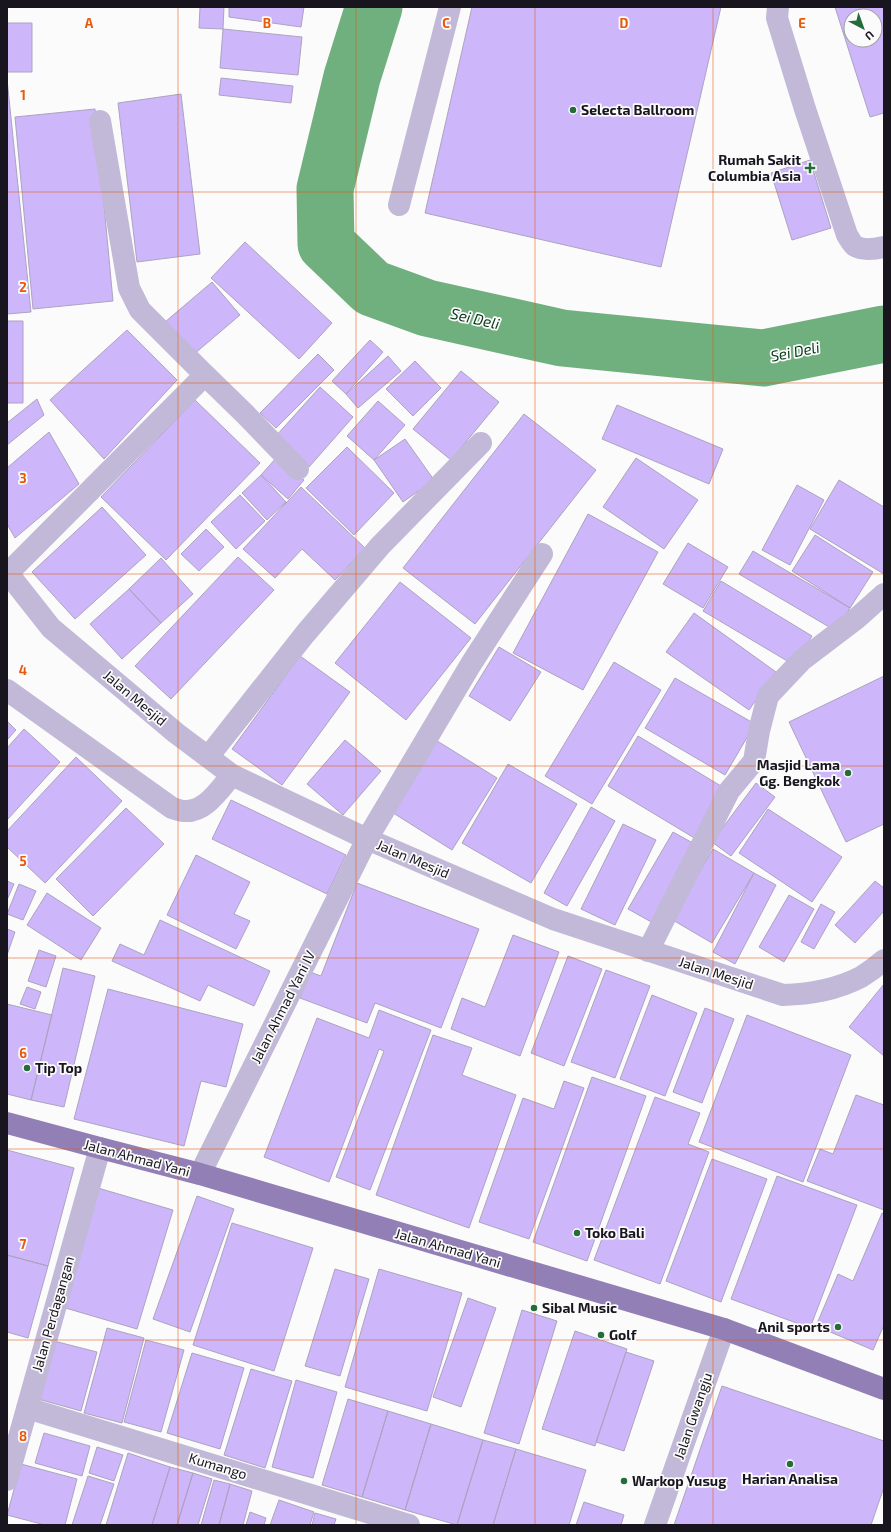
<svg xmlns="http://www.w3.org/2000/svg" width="891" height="1532" font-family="'Exo 2',sans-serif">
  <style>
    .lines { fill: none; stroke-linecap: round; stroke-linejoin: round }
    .river { stroke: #70af7e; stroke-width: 57 }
    .building { fill: #cdb6fa; stroke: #aca3c0; fill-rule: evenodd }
    .minor { stroke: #c2b8d7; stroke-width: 22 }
    .major { stroke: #927fb5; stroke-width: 22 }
    .grid { fill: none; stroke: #e8590c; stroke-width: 1; stroke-opacity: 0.55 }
    .poi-dot { fill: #246d3b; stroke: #fbfbfb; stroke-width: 1.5 }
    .labels { text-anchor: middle; stroke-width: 3.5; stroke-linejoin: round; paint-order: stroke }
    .poi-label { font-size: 14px; font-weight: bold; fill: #18151f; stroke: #fbfbfb; text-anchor: start }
    .street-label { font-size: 14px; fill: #18151f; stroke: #fbfbfb }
    .water-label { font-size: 15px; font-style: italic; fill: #093b1b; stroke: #fbfbfb }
    .grid-label { font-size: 13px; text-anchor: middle; font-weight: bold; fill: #e8590c; stroke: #fbfbfb; stroke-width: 3.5; stroke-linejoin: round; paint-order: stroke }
  </style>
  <rect width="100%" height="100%" fill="#fbfbfb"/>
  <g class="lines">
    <!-- river -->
    <path class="river" d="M374 7 352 77 325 189 326 244 372 288 427 308 562 338 763 358 884 334"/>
  </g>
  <!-- building -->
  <path class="building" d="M200 7H224L223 29 199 28Z
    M229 7H304L301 27 229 17Z
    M472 7H721L661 267 425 213Z
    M835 7H884V113L870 117ZM851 16H875V40H851Z
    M7 23H32V72H7Z
    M223 29 302 37 298 75 220 68Z
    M221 78 293 86 291 103 219 95Z
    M7 79 31 312 7 314Z
    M181 94 200 254 137 262 118 103Z
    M95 109 113 301 33 309 15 117Z
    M810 160 831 228 792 240 771 173Z
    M245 242 332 323 299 359 211 278Z
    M212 282 240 315 193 355 165 322Z
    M7 321H23V403H7Z
    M127 330 177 380 104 459 50 400Z
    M370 340 383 352 346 394 332 381Z
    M318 354 334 370 276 428 260 413Z
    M388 356 401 371 358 408 346 394Z
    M415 361 441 388 413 416 386 389Z
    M461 371 499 402 451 460 413 429Z
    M320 387 353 417 309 467 275 437Z
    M37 399 44 415 7 445V423Z
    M195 400 260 463 166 560 101 497Z
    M378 401 405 425 374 460 347 436Z
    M617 405 723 449 709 484 602 439Z
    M524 414 596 470 475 624 403 568Z
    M49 432 79 484 15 538 7 524V468Z
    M405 439 434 480 403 502 374 460Z
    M347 447 394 493 354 535 306 488Z
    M277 457 304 480 288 499 261 475Z
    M636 458 698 500 664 549 603 507Z
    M261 475 286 502 267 520 242 493Z
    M839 480 884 507V574L810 529Z
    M797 485 824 500 790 565 762 550Z
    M301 487 365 548 335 580 302 549 275 578 243 549Z
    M240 495 265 521 236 549 211 522Z
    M102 507 146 555 75 619 32 572Z
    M588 514 658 552 583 690 513 653Z
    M206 529 224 547 199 571 181 554Z
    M815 535 873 572 850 608 792 571Z
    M688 543 728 567 703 608 663 584Z
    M753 551 850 608 836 631 739 574Z
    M238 557 274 590 171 699 135 666Z
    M161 558 193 594 161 623 129 589Z
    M721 581 812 636 794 665 703 611Z
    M400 582 471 638 406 720 335 663Z
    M129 589 161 623 122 659 90 624Z
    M694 613 776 672 749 710 666 652Z
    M499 647 541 672 510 721 469 696Z
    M300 656 350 692 282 785 232 749Z
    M614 662 661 690 592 804 545 776Z
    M884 676V824L846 842 789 722Z
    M675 678 755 724 725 775 645 728Z
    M7 721 16 730 7 740Z
    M24 729 60 762 7 820V748Z
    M638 736 726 789 696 839 608 786Z
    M434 739 497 778 452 850 390 811Z
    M345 740 381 771 343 815 307 784Z
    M76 757 122 801 45 883 7 847V831Z
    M508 764 577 804 531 883 462 843Z
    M756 783 775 797 731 856 712 842Z
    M231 800 346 855 327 894 212 839Z
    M591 807 615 821 567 906 544 893Z
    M126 808 164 844 93 916 56 879Z
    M768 809 842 857 812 902 739 853Z
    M623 824 656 840 615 925 581 909Z
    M673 832 700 847 655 924 628 909Z
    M713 849 754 873 712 943 671 919Z
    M196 855 250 882 234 914 250 921 236 949 167 915Z
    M754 873 776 885 735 964 713 952Z
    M7 881 14 884 7 900Z
    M875 881 884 888V911L855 943 835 925Z
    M357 883 479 929 441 1028 375 1003 367 1023 300 998 310 972 321 976Z
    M19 884 36 891 23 920 7 914Z
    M47 893 101 928 81 960 27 925Z
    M789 895 814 909 784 962 759 947Z
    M821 904 835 912 814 949 801 942Z
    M160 920 270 971 254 1006 208 985 200 1001 112 961 120 944 144 955Z
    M7 929 15 932 7 955Z
    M513 935 559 952 520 1056 451 1029 462 998 485 1007Z
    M39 950 56 956 46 987 28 981Z
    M568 956 602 969 564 1066 531 1053Z
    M63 968 95 976 64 1107 31 1100Z
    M606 970 650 986 615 1078 571 1062Z
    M884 984V1056L849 1027Z
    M27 987 41 992 35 1009 20 1004Z
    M108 989 243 1024 226 1087 201 1081 184 1146 74 1119Z
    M652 995 697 1013 665 1096 620 1079Z
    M7 1004 52 1015 31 1100 7 1094Z
    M705 1008 734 1019 702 1103 673 1092Z
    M379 1010 431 1030 370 1190 336 1177 384 1051 379 1049 329 1182 264 1157 317 1018 369 1038Z
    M747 1015 851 1055 803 1182 699 1142Z
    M433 1035 472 1048 462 1075 516 1095 469 1228 376 1195Z
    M592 1077 646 1096 587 1261 533 1242Z
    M564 1081 584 1088 529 1239 479 1222 523 1098 554 1109Z
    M856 1095 884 1105V1210L807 1181 820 1149 833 1154Z
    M655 1097 700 1113 688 1144 709 1152 660 1284 594 1260Z
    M7 1150 74 1168 48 1266 7 1255Z
    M712 1159 767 1179 721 1302 666 1281Z
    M777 1176 857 1205 810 1328 731 1299Z
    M98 1188 173 1210 137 1329 62 1307Z
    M197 1196 234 1209 190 1332 153 1319Z
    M882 1213 884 1214V1325L873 1350 816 1326 838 1274 853 1281Z
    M232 1223 313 1248 274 1371 193 1345Z
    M7 1255 48 1266 28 1338 7 1332Z
    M335 1269 369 1279 340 1376 305 1366Z
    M379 1269 462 1293 427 1411 345 1387Z
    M468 1298 496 1308 461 1407 433 1397Z
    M522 1310 557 1321 519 1444 484 1433Z
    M107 1328 144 1338 122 1423 84 1413Z
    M575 1331 627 1349 595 1446 542 1429Z
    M146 1340 184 1350 161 1432 124 1422Z
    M54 1341 97 1352 81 1411 38 1399Z
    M626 1352 654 1361 624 1451 596 1442Z
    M192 1353 244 1368 220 1449 167 1433Z
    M251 1369 292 1381 265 1468 224 1455Z
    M296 1380 337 1392 313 1478 272 1467Z
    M722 1386 884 1441V1487L871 1525H674Z
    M348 1399 388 1411 362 1497 322 1485Z
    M388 1411 431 1424 405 1510 362 1497Z
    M431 1424 483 1440 457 1525 405 1510Z
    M44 1433 90 1446 82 1476 35 1463Z
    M483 1440 516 1449 493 1525H457Z
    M97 1447 123 1455 114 1481 89 1473Z
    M516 1449 586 1470 569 1525H493Z
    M128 1453 170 1467 152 1525H106Z
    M21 1464 77 1479 65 1525H45L7 1515Z
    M170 1467 193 1473 177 1525H152Z
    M193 1473 212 1479 198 1525H177Z
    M88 1476 114 1484 100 1525H72Z
    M214 1480 230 1484 219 1525H201Z
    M230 1484 252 1491 243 1525H219Z
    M279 1500 314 1512 310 1525H270Z
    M584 1502 624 1515 621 1525H576Z
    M250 1512 266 1518 264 1525H246Z
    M315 1513 336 1519 334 1525H312Z"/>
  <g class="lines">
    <!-- minor -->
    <path class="minor" d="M778 7 777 18 805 109 847 235C849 238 852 244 855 246 863 251 875 249 884 247
      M399 205 450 7
      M205 375 245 414 298 469
      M7 572 51 628 176 733 232 775 367 839 553 919 783 995C811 994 836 990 861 977 869 972 877 966 884 960
      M7 574 205 375 140 310 129 288 100 121
      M7 690 172 808C176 809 180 811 184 811 205 813 220 789 232 775
      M208 757 305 634 380 546 481 443
      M648 951 729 791 754 761 759 731 768 696 802 660 856 619 884 594
      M200 1174 367 839 471 664 542 554
      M27 1408 409 1525
      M7 1480 100 1148
      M655 1525 724 1329"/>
    <!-- major -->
    <path class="major" d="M7 1123 100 1148 200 1174 724 1329 884 1389"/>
  </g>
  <!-- grid -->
  <path class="grid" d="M178 7V1525M356 7V1525M535 7V1525M713 7V1525M7 192H884M7 383H884M7 574H884M7 766H884M7 958H884M7 1149H884M7 1340H884"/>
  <!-- markers -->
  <g class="poi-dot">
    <circle cx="573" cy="110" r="4"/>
    <path d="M808 162h4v4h4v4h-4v4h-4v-4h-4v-4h4z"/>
    <circle cx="848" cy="773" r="4"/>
    <circle cx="27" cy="1068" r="4"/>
    <circle cx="577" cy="1233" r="4"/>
    <circle cx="534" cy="1308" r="4"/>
    <circle cx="838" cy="1327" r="4"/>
    <circle cx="601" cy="1335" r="4"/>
    <circle cx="790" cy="1464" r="4"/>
    <circle cx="624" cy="1481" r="4"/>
  </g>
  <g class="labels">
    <!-- poi labels -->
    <g class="poi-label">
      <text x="581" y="115">Selecta Ballroom</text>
      <text x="801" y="165" text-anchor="end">Rumah Sakit<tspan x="801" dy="16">Columbia Asia</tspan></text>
      <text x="840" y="770" text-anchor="end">Masjid Lama<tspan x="840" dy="16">Gg. Bengkok</tspan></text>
      <text x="35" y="1073">Tip Top</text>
      <text x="585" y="1238">Toko Bali</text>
      <text x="542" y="1313">Sibal Music</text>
      <text x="830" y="1332" text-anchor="end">Anil sports</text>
      <text x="609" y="1340">Golf</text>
      <text x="790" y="1484" text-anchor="middle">Harian Analisa</text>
      <text x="632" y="1486">Warkop Yusug</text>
    </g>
    <!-- street labels -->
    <g class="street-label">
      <text transform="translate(135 698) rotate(40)" y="5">Jalan Mesjid</text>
      <text transform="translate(413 859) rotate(23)" y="5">Jalan Mesjid</text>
      <text transform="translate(716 973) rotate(18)" y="5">Jalan Mesjid</text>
      <text transform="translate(283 1007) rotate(-63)" y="5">Jalan Ahmad Yani IV</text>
      <text transform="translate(137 1158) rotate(15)" y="5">Jalan Ahmad Yani</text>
      <text transform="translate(448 1248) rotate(16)" y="5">Jalan Ahmad Yani</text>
      <text transform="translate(53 1314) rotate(-74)" y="5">Jalan Perdagangan</text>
      <text transform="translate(693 1416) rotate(-71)" y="5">Jalan Gwangju</text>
      <text transform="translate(218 1466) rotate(17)" y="5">Kumango</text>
    </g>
    <!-- water labels -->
    <g class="water-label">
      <text transform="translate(475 319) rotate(13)" y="5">Sei Deli</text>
      <text transform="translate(795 352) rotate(-11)" y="5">Sei Deli</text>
    </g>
  </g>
  <g class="grid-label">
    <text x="89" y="28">A</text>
    <text x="267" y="28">B</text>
    <text x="446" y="28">C</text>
    <text x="624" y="28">D</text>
    <text x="802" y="28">E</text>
    <text x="23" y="100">1</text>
    <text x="23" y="292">2</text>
    <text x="23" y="483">3</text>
    <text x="23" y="675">4</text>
    <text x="23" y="866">5</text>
    <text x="23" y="1058">6</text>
    <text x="23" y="1249">7</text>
    <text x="23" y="1441">8</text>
  </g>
  <!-- border -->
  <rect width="891" height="1532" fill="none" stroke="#18151f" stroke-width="16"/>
  <!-- north arrow -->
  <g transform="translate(863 28) rotate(139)"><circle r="19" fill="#fbfbfb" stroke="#a09fa3"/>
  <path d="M0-3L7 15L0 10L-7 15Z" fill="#246d3b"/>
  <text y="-6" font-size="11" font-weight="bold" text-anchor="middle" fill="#18151f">U</text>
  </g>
</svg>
